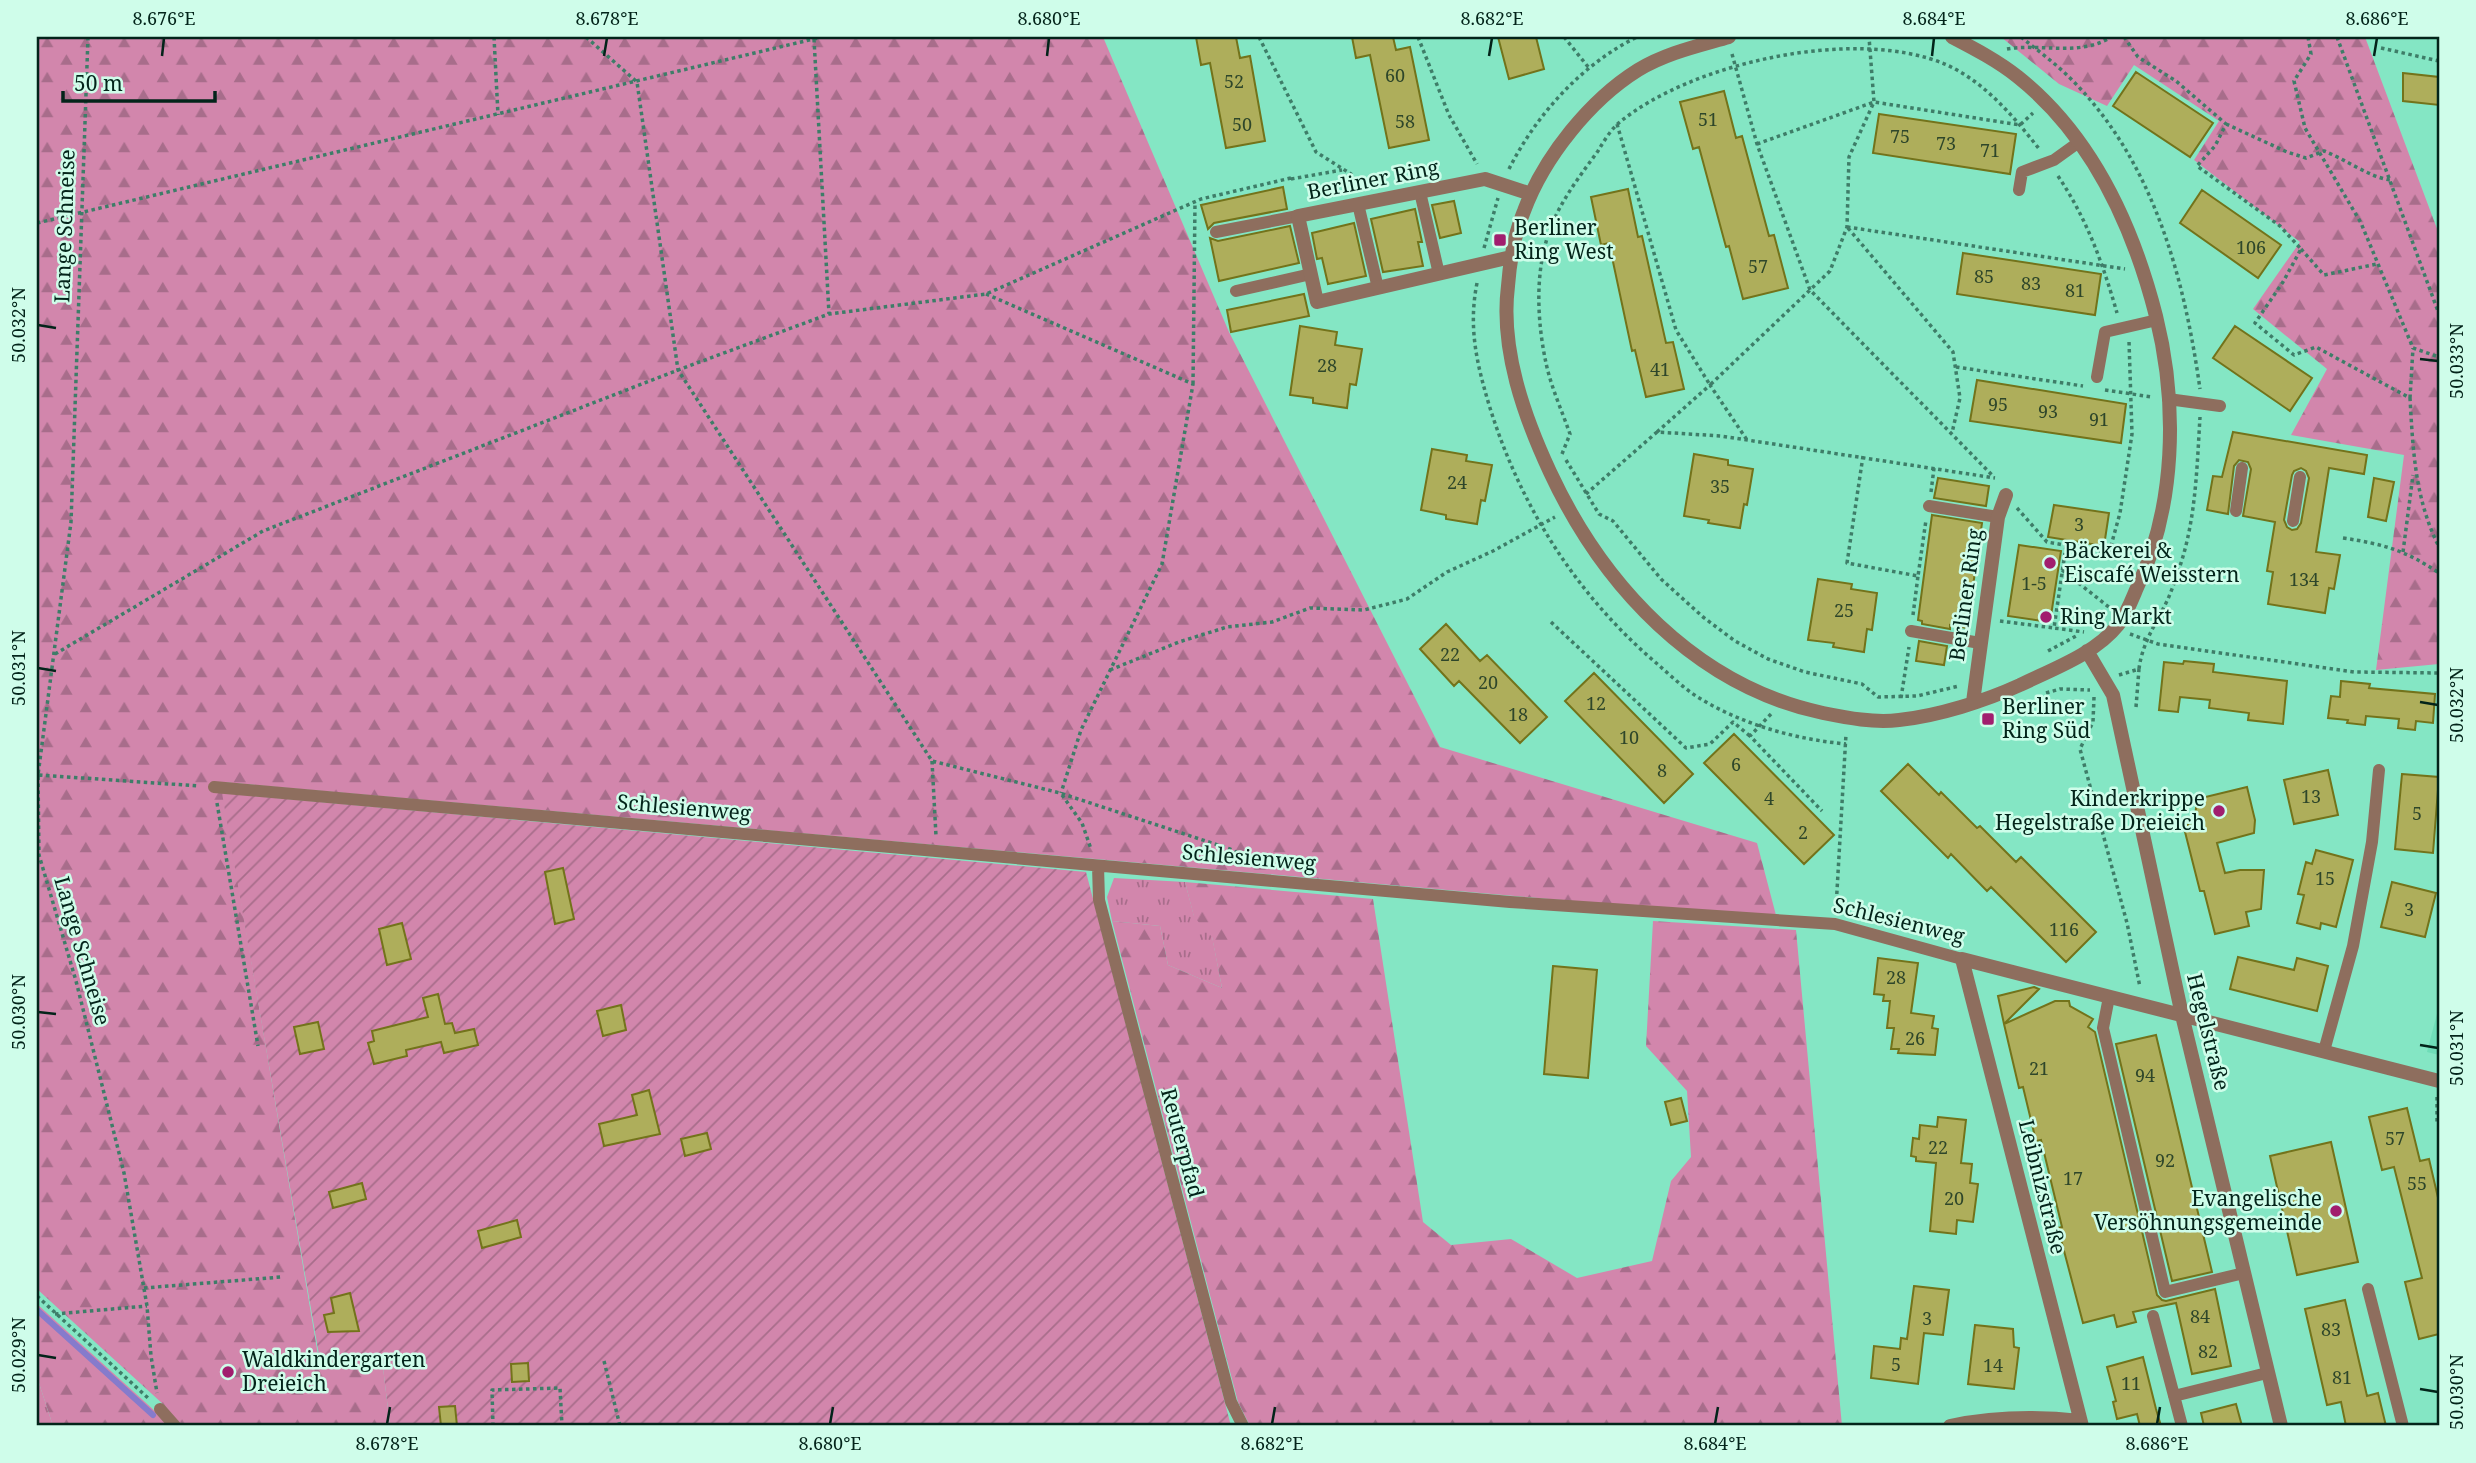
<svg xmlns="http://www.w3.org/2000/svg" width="2476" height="1463" font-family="'Noto Serif',serif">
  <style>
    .built { fill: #6fddb8 }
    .grass { fill: url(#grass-tufts) }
    .forest { fill: url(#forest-firs) }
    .garden { fill: url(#garden-furrows) }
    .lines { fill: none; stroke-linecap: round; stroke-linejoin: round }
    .stream { stroke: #867bcc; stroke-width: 6 }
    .building { fill: #aeae5b; stroke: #73731b; stroke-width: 2; fill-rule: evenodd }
    .path { stroke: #3e7d68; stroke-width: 3.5; stroke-dasharray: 3.5 3.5; stroke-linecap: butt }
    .service { stroke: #8e6e5e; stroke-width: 12 }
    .minor { stroke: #8e6e5e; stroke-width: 14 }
    .ticks { fill: none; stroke: #03241a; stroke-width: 2.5 }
    .poi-dot { fill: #a11e6e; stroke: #cffdea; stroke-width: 2.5 }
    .labels { text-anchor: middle; stroke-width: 5; stroke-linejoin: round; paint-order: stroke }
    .number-label { font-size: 18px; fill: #2e462a }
    .street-label { font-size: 21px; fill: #03241a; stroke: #cffdea }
    .poi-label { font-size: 21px; fill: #03241a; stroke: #cffdea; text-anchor: start }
    .neatline { fill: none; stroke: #03241a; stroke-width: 2.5 }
    .ticks-label { font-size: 18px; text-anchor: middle; fill: #03241a }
  </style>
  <defs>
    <pattern id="grass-tufts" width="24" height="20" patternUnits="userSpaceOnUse" patternTransform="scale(1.75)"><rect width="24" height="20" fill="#d286ac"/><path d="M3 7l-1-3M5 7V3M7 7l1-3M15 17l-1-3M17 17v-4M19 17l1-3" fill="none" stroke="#a86d8b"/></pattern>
    <pattern id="forest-firs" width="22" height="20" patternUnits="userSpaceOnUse" patternTransform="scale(1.75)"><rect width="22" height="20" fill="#d286ac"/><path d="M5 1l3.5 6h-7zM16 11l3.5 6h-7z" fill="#a86d8b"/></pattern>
    <pattern id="garden-furrows" width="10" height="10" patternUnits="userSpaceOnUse" patternTransform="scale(1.75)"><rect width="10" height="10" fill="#d286ac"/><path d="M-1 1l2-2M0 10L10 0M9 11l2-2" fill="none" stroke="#a86d8b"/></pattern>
  </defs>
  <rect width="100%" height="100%" fill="#84e6c4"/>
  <!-- built -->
  <path class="built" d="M2439 1006V1055L2427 1052Z"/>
  <!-- grass -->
  <path class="grass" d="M1114 878 1185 882 1194 916 1212 936 1222 988 1168 965 1160 926 1112 921 1107 897Z
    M37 1377 53 1426H37Z"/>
  <!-- forest -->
  <path class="forest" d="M37 37H1103L1229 332 1440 747 1757 843 1777 919 221 782 319 1361 382 1359 390 1426H182L164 1405 37 1289Z
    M2001 37H2365L2439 234V664L2376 670 2404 455 2291 435 2327 369 2253 309 2300 242 2194 160 2219 121 2134 65 2107 106 2059 84Z
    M1185 882 1373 899 1423 1222 1451 1245 1511 1239 1577 1278 1652 1261 1671 1181 1691 1157 1687 1091 1646 1046 1653 921 1796 930 1842 1426H1250L1238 1402 1112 921 1160 926 1168 965 1222 988 1212 937 1194 917Z
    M37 1304 156 1412 168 1426H53L37 1377Z"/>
  <!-- garden -->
  <path class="garden" d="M222 793 1086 872 1231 1426H390L382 1359 320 1361Z"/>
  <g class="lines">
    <!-- stream -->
    <path class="stream" d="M37 1310 153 1415"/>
  </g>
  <!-- building -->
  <path class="building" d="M1196 37H1236L1240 58 1250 56 1265 141 1226 148 1210 63 1201 65Z
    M1352 37H1393L1396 50 1410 47 1429 140 1389 148 1370 55 1356 58Z
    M1498 37H1536L1544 69 1509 79Z
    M2136 72 2213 123 2190 157 2113 106Z
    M2403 73 2439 77V105L2403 101Z
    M1724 91 1736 138 1742 136 1769 236 1774 235 1788 288 1743 299 1729 246 1726 247 1699 147 1693 149 1680 102Z
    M1879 114 2016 134 2010 174 1873 153Z
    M1283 187 1287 209 1214 223 1208 229 1201 205Z
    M1628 189 1638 237 1642 236 1666 343 1673 342 1684 389 1646 397 1635 350 1632 351 1609 243 1601 245 1591 197Z
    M2202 190 2281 245 2258 278 2180 223Z
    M1454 201 1461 233 1440 238 1432 205Z
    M1415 209 1422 242H1418L1423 266 1383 272 1371 219Z
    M1354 223 1366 276 1328 284 1322 258 1317 259 1312 233Z
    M1290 226 1299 263 1219 281 1210 238 1218 241Z
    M1963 253 2101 274 2095 315 1957 294Z
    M1304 294 1309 316 1231 332 1227 310Z
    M1300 326 1337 332 1335 345 1362 349 1356 385 1350 384 1347 408 1313 403V398L1290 395Z
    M2235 326 2312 378 2290 411 2213 358Z
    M1977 380 2126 404 2121 443 1970 421Z
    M2233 432 2367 455 2364 474 2329 468 2316 552 2340 555 2334 589 2329 588 2325 613 2268 604 2273 572 2267 571 2275 522 2243 516 2251 469 2248 462 2239 460 2234 466 2228 514 2207 510 2213 476 2222 477ZM2301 468 2306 471 2309 478 2301 523 2297 529 2292 530 2287 527 2284 520 2292 475 2294 471Z
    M1432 449 1467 455 1466 461 1492 465 1485 501 1481 500 1477 524 1446 519V515L1421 510Z
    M1694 454 1728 460V465L1753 469 1747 505 1744 504 1740 528 1708 523 1709 520 1684 516Z
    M1938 478 1989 486 1986 506 1934 498Z
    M2374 478 2394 482 2386 521 2368 517Z
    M2054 505 2109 513 2104 546 2048 537Z
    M1932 515 1982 523 1967 628 1950 625V629L1922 624V621L1918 620Z
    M2019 545 2061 551 2050 622 2008 616Z
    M1818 579 1852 584 1851 589 1877 593 1872 630 1867 629 1864 652 1833 647 1834 643 1808 640Z
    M1446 624 1480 661 1487 655 1547 717 1520 743 1459 681 1454 686 1420 649Z
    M1919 641 1947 646 1944 665 1916 661Z
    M2184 661 2214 664 2213 672 2287 681 2283 724 2248 720 2249 713 2209 708 2210 700 2180 697 2178 712 2159 710 2164 662 2183 664Z
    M1594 673 1693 774 1664 803 1565 701Z
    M2341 681 2370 684 2369 688 2435 694 2433 723 2416 721 2415 730 2398 728 2399 719 2366 716 2365 725 2347 723 2348 720 2328 718 2331 696 2340 697Z
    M1734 734 1834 835 1804 864 1704 763Z
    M1908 764 1939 795 1941 792 1977 828 1980 826 2016 862 2021 857 2096 932 2066 962 1991 887 1987 891 1951 854 1948 858 1881 791Z
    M2328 770 2338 815 2294 824 2284 780Z
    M2402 774 2439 777 2433 853 2395 849Z
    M2247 787 2255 820 2254 833 2217 843 2225 873 2240 870H2264L2261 909 2246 912 2249 926 2215 934 2204 891H2200L2183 824 2194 826 2197 799Z
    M2316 850 2353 860 2336 927 2321 923 2320 929 2297 923 2304 895 2298 894 2306 862 2312 864Z
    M563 868 574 919 555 924 545 872Z
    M2392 882 2436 893 2425 937 2381 927Z
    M402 923 411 959 387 965 379 929Z
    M2238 957 2294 970 2297 958 2328 966 2317 1011 2230 989Z
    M1878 958 1918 963 1911 1013 1934 1016 1932 1028 1938 1029 1935 1055 1898 1053 1899 1049H1891L1894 1028H1887L1890 1001H1883L1884 995 1874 994Z
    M1553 966 1597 970 1588 1078 1544 1074Z
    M2034 987 2039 989 2004 1024 1998 996Z
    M438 994 445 1024 452 1023 455 1033 474 1029 478 1045 444 1053 441 1042 406 1050 407 1056 374 1064 368 1043 374 1041 372 1031 428 1017 423 998Z
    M2055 1001H2069L2070 1006 2093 1019 2088 1027 2095 1032 2157 1295 2162 1300 2166 1301 2215 1289 2231 1366 2192 1374 2176 1303 2133 1312 2136 1322 2117 1327 2114 1315 2083 1323 2058 1228 2062 1227 2041 1140 2036 1141 2023 1087 2019 1088 2004 1024Z
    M621 1005 626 1030 603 1036 597 1011Z
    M318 1022 324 1049 300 1054 294 1027Z
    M2156 1035 2212 1272 2172 1281 2116 1044Z
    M649 1090 660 1134 604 1146 599 1124 637 1115 632 1095Z
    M1681 1098 1687 1121 1671 1125 1665 1102Z
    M2407 1108 2420 1161 2429 1159 2439 1202V1334L2419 1339 2405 1282 2422 1278 2394 1167 2382 1170 2369 1117Z
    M1938 1117 1966 1120 1961 1163 1972 1164 1970 1183 1978 1184 1973 1222 1957 1220 1956 1234 1930 1231 1936 1163 1916 1161V1157L1911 1156 1913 1138 1919 1139 1920 1125 1937 1127Z
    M707 1133 711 1149 685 1156 681 1139Z
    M2331 1142 2358 1262 2297 1275 2270 1156Z
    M362 1183 366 1199 333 1208 329 1192Z
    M517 1220 521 1237 482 1248 478 1231Z
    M1914 1286 1949 1290 1943 1335 1924 1333 1918 1384 1871 1378 1874 1346 1900 1349 1901 1338 1907 1339Z
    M350 1293 359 1331 328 1332 324 1315 334 1313 331 1298Z
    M2345 1300 2367 1396 2378 1393 2386 1426H2346L2341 1402 2327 1405 2305 1309Z
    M1975 1325 2013 1329 2014 1347 2019 1348 2014 1389 1968 1384Z
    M2143 1357 2156 1409 2161 1426H2140L2137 1414 2117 1419 2113 1402 2116 1401 2107 1367Z
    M528 1363 529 1381 512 1382 511 1364Z
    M2236 1404 2242 1426H2204L2201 1413Z
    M455 1406 457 1426H441L439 1407Z"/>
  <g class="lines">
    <!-- path -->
    <path class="path" d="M88 37 71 522 38 775 39 855 76 981 124 1173 147 1306 151 1356 157 1393
      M494 37 498 115
      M586 37 637 82 678 370 932 761 1060 793 1230 849 1256 862
      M1259 37 1316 152 1351 174 1354 187
      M1418 37 1449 115 1477 164
      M1564 37 1589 68
      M2021 37C2037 50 2055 63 2070 78 2153 160 2184 276 2200 389
      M2124 37 2138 57 2176 81 2226 124 2215 146 2197 166 2280 226 2301 249 2283 282 2255 323 2294 355 2316 347 2410 398C2413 451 2415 499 2439 547
      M2308 37 2311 54 2294 81 2305 128 2361 223 2413 348 2439 357
      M2337 37 2439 314
      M814 39 829 314
      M2381 48 2439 61
      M2007 49C2040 43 2080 57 2111 37
      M1732 54 1757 144 1810 290 1994 477
      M1617 124 1676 330 1710 385 1830 271 1847 227 1849 157 1874 102 1869 37
      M2226 124 2287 152 2306 158 2324 151C2345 159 2369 177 2390 180
      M1757 144 1874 102 2020 125 2033 113
      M1509 169C1536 115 1582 64 1637 37
      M2058 176C2087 219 2103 264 2117 313
      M1291 179 1342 170
      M37 223 822 37
      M1847 227 2125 269
      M1848 228 1953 352 1960 398 1952 433
      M1484 248 1498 198
      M2301 249 2324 275 2377 264
      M1477 283C1468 328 1477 365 1490 408 1521 507 1576 594 1655 662 1668 673 1681 686 1696 696 1740 724 1794 739 1846 744
      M986 294 1193 384 1162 564 1081 730 1061 793
      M1956 367 2083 386
      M1193 384 1195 202
      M2105 390 2152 397
      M2410 398 2413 348
      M1657 432 1710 385 1747 440
      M1562 454 1570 434C1562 411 1551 387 1546 363 1538 326 1535 280 1546 242 1555 208 1577 180 1598 151 1604 141 1611 129 1620 122 1693 62 1858 26 1947 65 1986 83 2014 117 2040 150
      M1863 456 1847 563 1918 576 1926 520
      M1566 460 1599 514 1613 521 1661 579 1703 617 1735 641 1768 659 1805 672 1862 684 1878 697 1917 696 1959 686
      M1931 492 1934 468
      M1586 494 1657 432 1721 436 1995 478
      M2017 508 2047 542 2133 557
      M2343 538C2383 544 2405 550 2439 573
      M2066 546 2054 628 2084 632
      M2403 552 2413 475
      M2109 553 2120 513 2132 434 2129 341
      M2062 570 2110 608
      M1913 615 1918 576
      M2000 621 2054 628
      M1551 622 1686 748 1710 744 1733 722 1750 736
      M2130 634 2158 644 2354 672 2439 673
      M2048 651 2078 635
      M55 654 263 531 678 370 829 314 986 294 1201 199 1291 178
      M1110 670 1179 642 1227 627 1272 622 1310 608 1364 610 1407 599 1447 572 1493 551 1555 517
      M2119 675 2139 669C2142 643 2157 622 2168 599 2173 587 2177 575 2181 563 2196 516 2197 466 2200 417
      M2046 693 2060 689 2090 690
      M2094 697 2093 722 2080 749 2127 923 2140 987
      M1901 698 1909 647
      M2136 707 2139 669
      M1771 714 1750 736 1822 811
      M932 761 936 836
      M39 775 199 786
      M1062 795 1082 823 1091 849
      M217 803 258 1046
      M1836 908 1846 734
      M2437 1097V1122L2439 1125
      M144 1288 281 1277
      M37 1296 148 1398
      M55 1314 147 1306
      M604 1361 620 1426
      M493 1426 492 1390 560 1388 562 1426"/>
    <!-- service -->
    <path class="service" d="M2019 190 2022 172 2054 160 2079 142
      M1420 192 1439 274
      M1358 204 1378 288
      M1216 232 1298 216
      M1236 291 1311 274
      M2097 377 2105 332 2157 320
      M2168 399 2220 406
      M1929 506 1998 517
      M2236 511 2242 468
      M2293 521 2300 477
      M1911 631 1980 643
      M214 787 1510 902 1835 924 1962 959
      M1098 866 1099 900 1231 1402 1243 1426
      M2109 997 2103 1028 2165 1292 2244 1273
      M2324 1051 2353 946 2372 842 2379 770
      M2368 1289 2403 1426
      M2153 1316 2182 1426
      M2174 1396 2267 1373
      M160 1409 175 1426"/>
    <!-- minor -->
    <path class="minor" d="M1729 37C1698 46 1666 53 1638 70 1590 100 1544 157 1524 211 1514 235 1510 260 1508 286 1500 349 1524 416 1550 472 1603 586 1696 686 1823 713 1848 718 1874 723 1899 720 1938 716 1985 701 2020 685 2053 669 2095 654 2118 625 2126 615 2131 602 2136 590 2176 508 2178 404 2156 316 2133 226 2092 136 2018 77 1998 61 1975 49 1952 37
      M1511 257 1317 302 1298 216 1485 179 1531 194
      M2087 651 2113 695 2182 1015 2281 1426
      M1973 702 1998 517 2006 495
      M1950 1426C1994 1417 2036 1416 2080 1421
      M2082 1426 1962 959 2439 1081"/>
  </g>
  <!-- ticks -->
  <path class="ticks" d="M162 56 164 38M604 56 607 38M1047 56 1049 38M1489 56 1492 38M1932 56 1934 38M2374 56 2377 38M38 325 56 328M2420 359 2438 361M38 668 56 671M2420 702 2438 705M38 1012 56 1014M2420 1045 2438 1048M38 1355 56 1358M2420 1389 2438 1392M387 1424 390 1407M830 1424 833 1407M1272 1424 1275 1407M1715 1424 1718 1407M2157 1424 2160 1407"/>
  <!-- markers -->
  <g class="poi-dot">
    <rect x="1493" y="233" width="14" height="14" rx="3.5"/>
    <circle cx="2050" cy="563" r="7"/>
    <circle cx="2046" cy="617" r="7"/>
    <rect x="1981" y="712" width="14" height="14" rx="3.5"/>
    <circle cx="2219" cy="811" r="7"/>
    <circle cx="2336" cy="1211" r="7"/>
    <circle cx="228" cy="1372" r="7"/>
  </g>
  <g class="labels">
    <!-- number labels -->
    <g class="number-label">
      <text x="1395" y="82">60</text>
      <text x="1234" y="88">52</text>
      <text x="1708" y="126">51</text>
      <text x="1405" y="128">58</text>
      <text x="1242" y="131">50</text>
      <text x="1900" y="143">75</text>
      <text x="1946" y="150">73</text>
      <text x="1990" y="157">71</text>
      <text x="2251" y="254">106</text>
      <text x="1758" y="273">57</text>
      <text x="1984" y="283">85</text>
      <text x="2031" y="290">83</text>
      <text x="2075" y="297">81</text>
      <text x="1327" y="372">28</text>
      <text x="1660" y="376">41</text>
      <text x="1998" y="411">95</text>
      <text x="2048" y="418">93</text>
      <text x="2099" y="426">91</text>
      <text x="1457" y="489">24</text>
      <text x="1720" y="493">35</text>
      <text x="2079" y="531">3</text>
      <text x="2304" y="586">134</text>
      <text x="2034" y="590">1-5</text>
      <text x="1844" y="617">25</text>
      <text x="1450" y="661">22</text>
      <text x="1488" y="689">20</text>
      <text x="1596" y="710">12</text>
      <text x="1518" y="721">18</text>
      <text x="1629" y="744">10</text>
      <text x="1736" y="771">6</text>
      <text x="1662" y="777">8</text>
      <text x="2311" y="803">13</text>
      <text x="1769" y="805">4</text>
      <text x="2417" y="820">5</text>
      <text x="1803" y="839">2</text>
      <text x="2325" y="885">15</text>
      <text x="2409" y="916">3</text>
      <text x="2064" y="936">116</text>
      <text x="1896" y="984">28</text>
      <text x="1915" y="1045">26</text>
      <text x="2039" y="1075">21</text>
      <text x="2145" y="1082">94</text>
      <text x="2395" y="1145">57</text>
      <text x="1938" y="1154">22</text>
      <text x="2165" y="1167">92</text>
      <text x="2073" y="1185">17</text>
      <text x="2417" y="1190">55</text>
      <text x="1954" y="1205">20</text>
      <text x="2200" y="1323">84</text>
      <text x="1927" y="1325">3</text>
      <text x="2331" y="1336">83</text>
      <text x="2208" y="1358">82</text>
      <text x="1896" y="1371">5</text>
      <text x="1993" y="1372">14</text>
      <text x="2342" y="1384">81</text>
      <text x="2131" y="1390">11</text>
    </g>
    <!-- street labels -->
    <g class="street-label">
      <text transform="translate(1373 180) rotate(-11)" y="7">Berliner Ring</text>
      <text transform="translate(65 226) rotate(-88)" y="7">Lange Schneise</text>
      <text transform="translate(1966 595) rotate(-82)" y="7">Berliner Ring</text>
      <text transform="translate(684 808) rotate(5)" y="7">Schlesienweg</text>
      <text transform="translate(1249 858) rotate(5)" y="7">Schlesienweg</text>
      <text transform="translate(1899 921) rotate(14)" y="7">Schlesienweg</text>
      <text transform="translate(82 951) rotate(74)" y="7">Lange Schneise</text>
      <text transform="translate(2208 1032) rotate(76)" y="7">Hegelstraße</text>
      <text transform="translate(1182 1143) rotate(75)" y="7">Reuterpfad</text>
      <text transform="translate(2042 1187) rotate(76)" y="7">Leibnizstraße</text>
    </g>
    <!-- poi labels -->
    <g class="poi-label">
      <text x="1514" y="235">Berliner<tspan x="1514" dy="24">Ring West</tspan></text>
      <text x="2064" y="558">Bäckerei &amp;<tspan x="2064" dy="24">Eiscafé Weisstern</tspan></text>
      <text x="2060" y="624">Ring Markt</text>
      <text x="2002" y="714">Berliner<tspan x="2002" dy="24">Ring Süd</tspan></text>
      <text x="2205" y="806" text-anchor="end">Kinderkrippe<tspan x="2205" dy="24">Hegelstraße Dreieich</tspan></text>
      <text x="2322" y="1206" text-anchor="end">Evangelische<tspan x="2322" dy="24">Versöhnungsgemeinde</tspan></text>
      <text x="242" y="1367">Waldkindergarten<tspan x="242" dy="24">Dreieich</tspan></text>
    </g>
  </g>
  <!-- border -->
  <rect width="2476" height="1463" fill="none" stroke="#cffdea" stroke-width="77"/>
  <!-- scale -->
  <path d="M63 91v10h152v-10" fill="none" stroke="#03241a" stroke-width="3.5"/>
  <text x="74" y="91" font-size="21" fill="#03241a" stroke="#cffdea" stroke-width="5" paint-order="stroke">50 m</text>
  <rect x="38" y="38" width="2400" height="1386" class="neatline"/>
  <g class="ticks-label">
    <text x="164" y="25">8.676°E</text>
    <text x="607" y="25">8.678°E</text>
    <text x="1049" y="25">8.680°E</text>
    <text x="1492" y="25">8.682°E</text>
    <text x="1934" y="25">8.684°E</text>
    <text x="2377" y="25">8.686°E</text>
    <text transform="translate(19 325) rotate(-90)" y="6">50.032°N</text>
    <text transform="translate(2457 361) rotate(-90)" y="6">50.033°N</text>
    <text transform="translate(19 668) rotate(-90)" y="6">50.031°N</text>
    <text transform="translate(2457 705) rotate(-90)" y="6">50.032°N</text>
    <text transform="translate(19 1012) rotate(-90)" y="6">50.030°N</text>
    <text transform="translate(2457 1048) rotate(-90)" y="6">50.031°N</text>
    <text transform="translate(19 1355) rotate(-90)" y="6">50.029°N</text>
    <text transform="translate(2457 1392) rotate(-90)" y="6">50.030°N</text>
    <text x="387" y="1450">8.678°E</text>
    <text x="830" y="1450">8.680°E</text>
    <text x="1272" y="1450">8.682°E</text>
    <text x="1715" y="1450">8.684°E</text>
    <text x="2157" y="1450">8.686°E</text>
  </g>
</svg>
